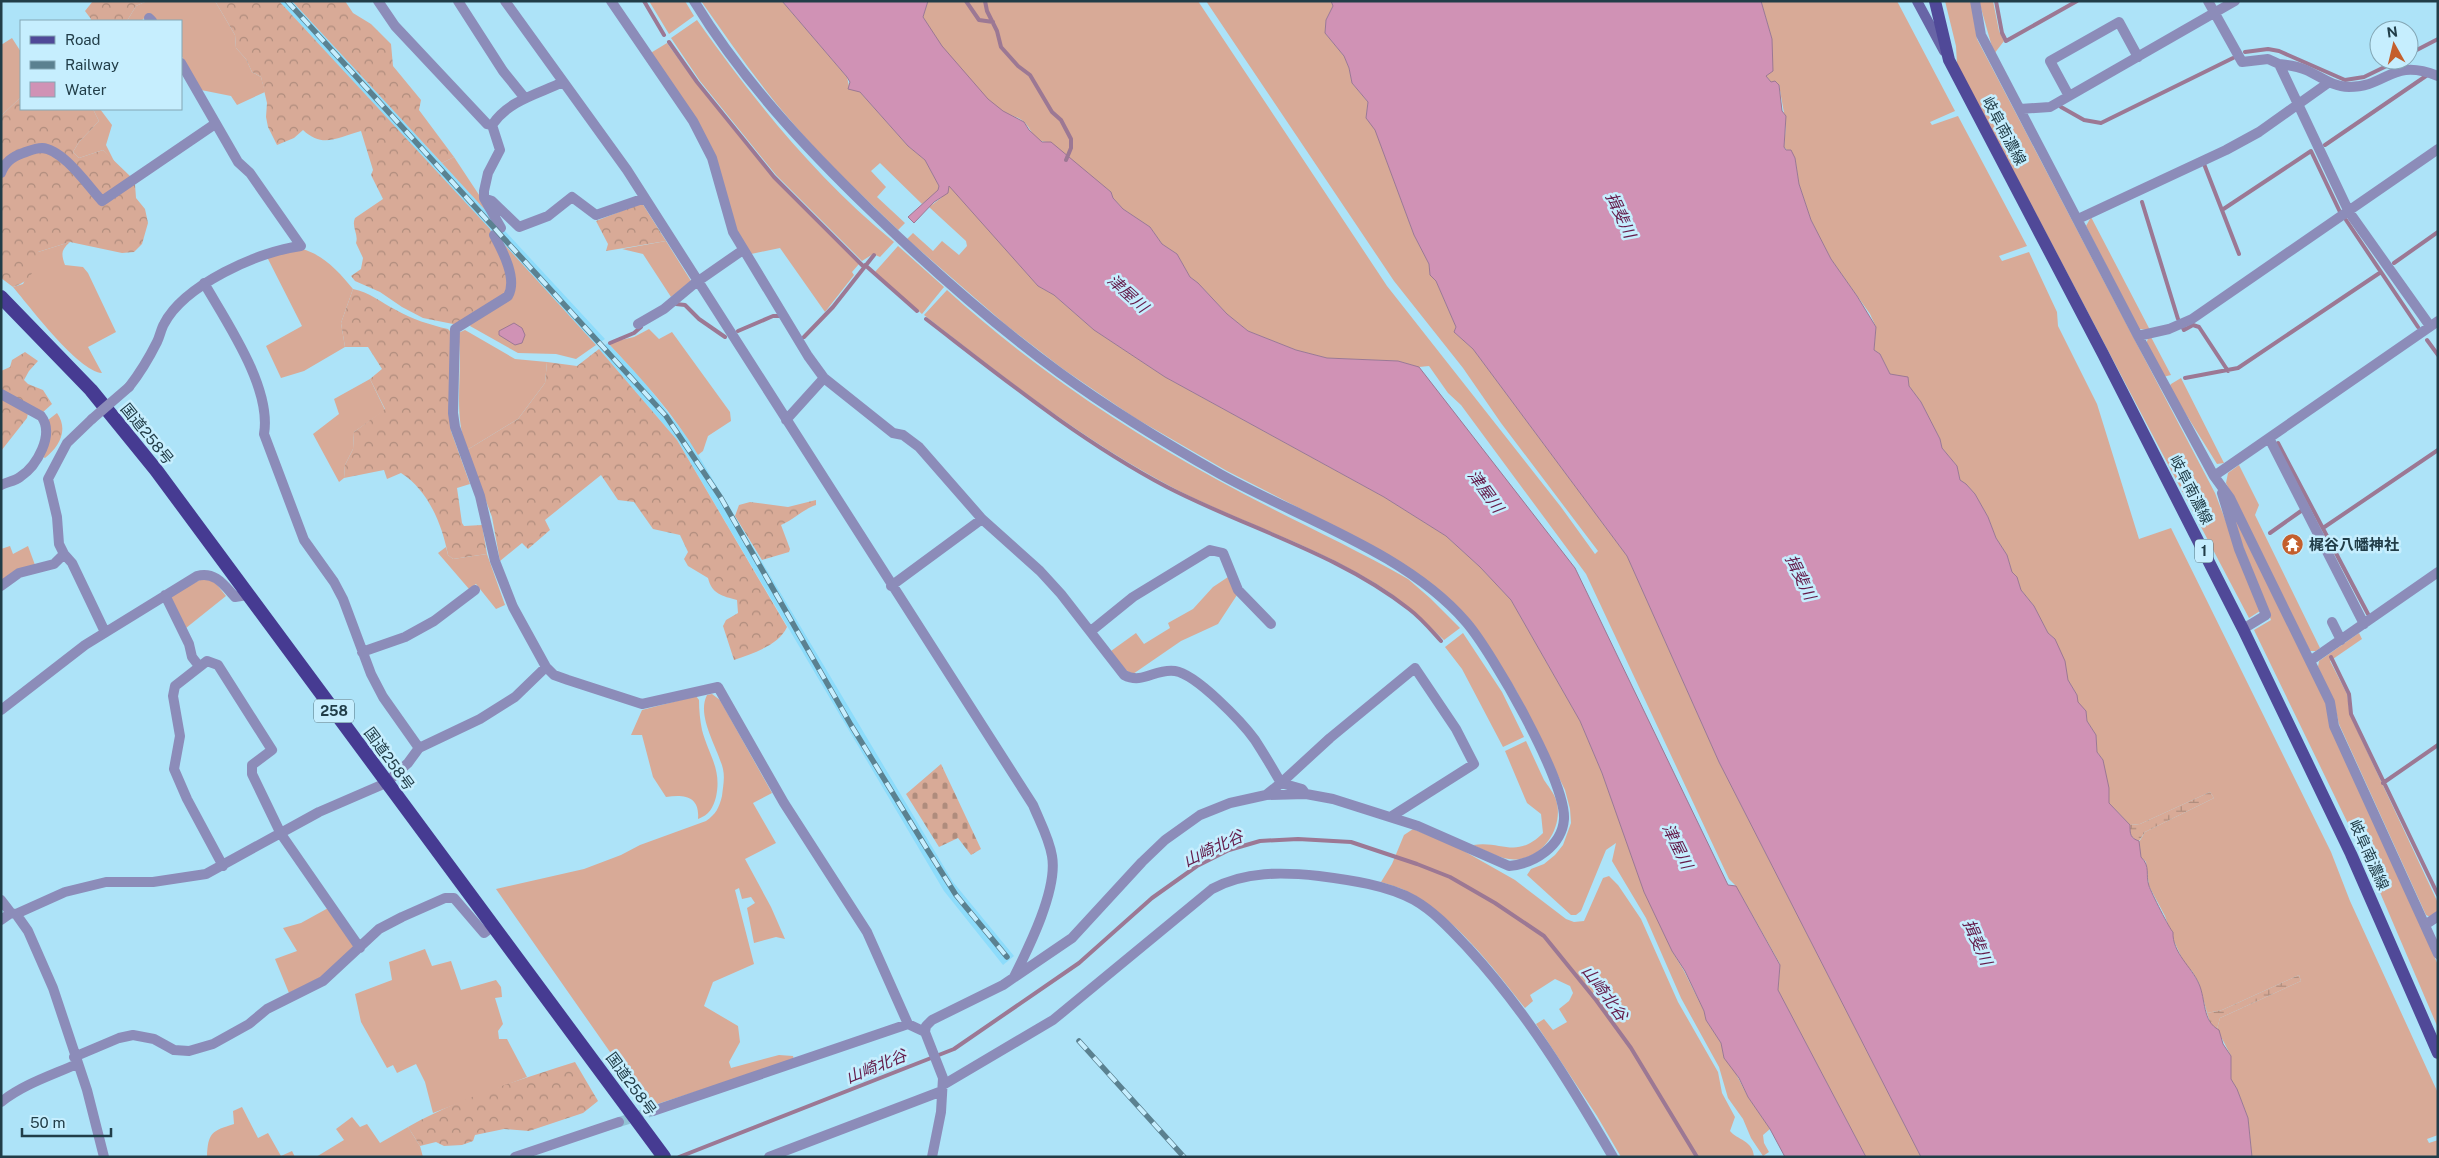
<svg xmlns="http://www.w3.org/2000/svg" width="2439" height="1158" font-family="'Public Sans','Noto Sans JP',sans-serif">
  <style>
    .built { fill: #8ddcfb }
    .grass { fill: #d8aa97 }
    .forest { fill: url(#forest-crowns) }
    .wetland { fill: url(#wetland-marsh) }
    .cemetery { fill: url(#cemetery-stones) }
    .water { fill: #d092b5; stroke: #9c7894 }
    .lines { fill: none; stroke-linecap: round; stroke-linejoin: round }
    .stream { stroke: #9c7894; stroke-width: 4 }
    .minor-tunnel { stroke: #91c2d5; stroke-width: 10; stroke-dasharray: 10 5; stroke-linecap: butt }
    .minor { stroke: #8c8cb9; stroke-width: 10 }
    .secondary { stroke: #6865a6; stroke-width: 10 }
    .primary { stroke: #504998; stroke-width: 12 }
    .trunk { stroke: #463b92; stroke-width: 14 }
    .rail-casing { stroke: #5b8190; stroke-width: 5.5 }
    .rail { stroke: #c6eefe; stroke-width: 4; stroke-dasharray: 11; stroke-linecap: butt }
    .minor-bridge { stroke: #8c8cb9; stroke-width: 10 }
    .labels { text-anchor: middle; stroke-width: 5; stroke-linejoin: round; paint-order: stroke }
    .shield { fill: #c6eefe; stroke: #52727f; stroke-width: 1 }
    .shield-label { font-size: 14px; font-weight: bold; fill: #213d48 }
    .street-label { font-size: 15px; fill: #213d48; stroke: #c6eefe }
    .poi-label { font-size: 15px; font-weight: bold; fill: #213d48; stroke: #c6eefe; text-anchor: start }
    .water-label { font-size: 16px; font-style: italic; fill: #641b4a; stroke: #c6eefe }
  </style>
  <defs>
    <pattern id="forest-crowns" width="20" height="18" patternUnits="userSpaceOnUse" patternTransform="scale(1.25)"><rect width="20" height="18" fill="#d8aa97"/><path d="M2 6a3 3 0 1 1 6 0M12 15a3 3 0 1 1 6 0" fill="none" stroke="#af8c7d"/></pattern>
    <pattern id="wetland-marsh" width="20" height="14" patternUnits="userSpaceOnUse" patternTransform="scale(1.25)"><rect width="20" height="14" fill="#d8aa97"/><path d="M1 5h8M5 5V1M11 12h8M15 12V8" fill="none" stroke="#af8c7d"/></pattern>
    <pattern id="cemetery-stones" width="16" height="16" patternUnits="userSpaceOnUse" patternTransform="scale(1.25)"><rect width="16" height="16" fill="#d8aa97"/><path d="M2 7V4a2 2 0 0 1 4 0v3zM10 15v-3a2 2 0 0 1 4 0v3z" fill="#af8c7d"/></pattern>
  </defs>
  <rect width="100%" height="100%" fill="#ade3f8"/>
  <!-- built -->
  <path class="built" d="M279 1H292L605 339 596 345Z
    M608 343 645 383 688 438 953 882 1014 956 1003 965 944 891 677 440 599 349Z"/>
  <!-- grass -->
  <path class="grass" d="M147 1H215L235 35 236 48 246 59 252 72 261 77 265 92 237 105 231 96 201 90 181 55V21H156L150 13 141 21H127L136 6Z
    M649 1H685L694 16 669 34Z
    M701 1H782L847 77 849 86 860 92 908 146 925 160 939 186 938 191 922 204 880 163 871 171 886 187 877 197 905 223 898 230C861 194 824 160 791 121 758 83 730 42 701 1Z
    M928 1H1198L1387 286 1561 507 1595 554 1598 551 1501 423 1463 368 1394 281 1206 1H1331L1333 6 1326 20 1325 33 1344 56 1349 68 1352 83 1368 102 1366 118 1375 129 1414 235 1429 264 1430 275 1436 281 1456 327 1454 332 1473 349 1627 556 1719 762 1921 1157H1866L1778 990 1780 964 1736 886 1729 879 1586 574 1461 405 1448 393 1429 366 1419 367 1398 361 1327 358 1296 350 1248 331 1227 314 1198 283 1190 277 1177 254 1162 244 1150 227 1123 209 1113 198 1111 192 1047 142C1033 142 1031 127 1023 121 1017 116 1008 115 1002 111 972 90 941 48 923 17Z
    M1761 1H1897L1955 111 1930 122 1932 125 1958 116 2027 246 1999 256 2002 261 2029 252 2057 312 2058 326 2097 404 2139 539 2171 528 2331 852 2350 901 2438 1093V1135L2427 1139 2429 1143 2438 1140V1157H2252L2248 1118 2237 1089 2231 1079V1056L2217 1029 2220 1018 2301 981 2299 975 2222 1010 2207 1013 2199 983 2192 971 2186 967 2173 939 2165 916 2149 886 2146 862 2141 857 2139 842 2145 832 2214 798 2210 792 2140 824 2130 825 2109 803 2103 760 2097 752 2096 735 2087 721 2086 711 2077 702V695L2068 680 2055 639 2048 633 2034 606 2021 590 2017 577 2012 572 2007 555 1996 538 1988 517 1975 494 1966 484 1960 480 1957 466 1942 448 1940 439 1921 402 1909 386 1908 378 1890 374 1880 354 1874 350 1876 327 1870 314 1831 259 1811 220 1799 184 1795 158 1784 147 1786 124 1779 85 1771 82 1766 76 1772 71V39Z
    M1945 1H1971L1977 39 2215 493 2260 611 2249 618 1957 64 1956 46Z
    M1979 1H1993L1999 31 2004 41 1994 54Z
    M697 20C756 103 815 177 894 242L880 257 873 254 862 261 776 175 700 81 671 38Z
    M12 38 21 52V97L1 116V45Z
    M667 43 696 83 773 178 859 264 852 272 854 275 825 312 780 248 751 254 735 229 716 157 649 54Z
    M93 109H100L112 125 106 145 115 163 103 150 79 158 73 152 79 142 99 121Z
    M454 157 489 210 487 212 442 163Z
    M949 185 1038 286 1054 295 1094 330 1165 377 1384 497 1446 536 1480 567 1511 600 1580 721 1602 773 1644 891 1672 951 1684 971 1704 1011 1706 1020 1721 1043 1724 1058 1732 1066 1748 1097 1770 1129 1763 1135 1764 1143 1769 1152 1763 1156 1751 1138 1743 1119 1728 1098 1719 1067 1681 998 1646 918 1612 861 1616 843 1606 850 1581 911 1576 915H1571L1527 875 1531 869 1544 864 1555 855 1563 845 1571 823 1570 809 1565 790 1517 692 1485 641 1377 548 1227 471 1135 418 1063 369 1006 325 907 239 913 233 933 251 942 241 959 255 967 246 966 241 929 207 941 198Z
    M2091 217 2150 330 2139 329 2086 226Z
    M666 241 691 281 671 297 643 254 622 249Z
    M70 242C61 250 61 254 65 265L83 267 88 273 116 332 88 347 102 373C78 371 30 307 13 287L23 284 38 252Z
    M503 243 596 345 576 359 556 354 518 353 470 326Z
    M898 246 944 287 922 314 875 272Z
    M302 249C324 255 339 272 353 289L341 323 345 347 304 371 281 378 266 346 302 326 267 257Z
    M947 290C1031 366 1117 424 1216 479 1279 514 1345 543 1408 579L1430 598 1460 628 1444 640C1420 617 1397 595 1368 579 1304 541 1231 519 1166 484 1079 437 1002 376 924 315Z
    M649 329 659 339 672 332 730 412 731 421 708 436 703 451 698 455C674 414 641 378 608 343L634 337Z
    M465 330 515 359 547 362 545 383 518 419 467 450C452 410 464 374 458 333Z
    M2151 337 2171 375 2163 377 2146 345 2148 338Z
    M2181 378 2224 463 2217 464 2169 387 2171 384Z
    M370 379 385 410 354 432 353 449 345 465 344 478 339 482 313 434 339 414 334 399Z
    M2239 465 2259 505 2255 515 2320 648 2316 651H2310L2226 483 2228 473Z
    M2234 513 2327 705 2438 965V1028L2370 869 2254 630 2271 620 2231 515Z
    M10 546 13 554 28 546 35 565 1 582V549Z
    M446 547 448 555 453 559 487 554 505 605 496 609 476 584 469 589 438 553Z
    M1228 577 1237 595 1218 624 1181 641 1133 674 1125 670 1111 651 1136 633 1144 644 1170 628 1168 623 1193 609 1213 587Z
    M204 578 214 581 226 596 186 628 171 598 172 594Z
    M1463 633 1502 692 1524 737 1503 747 1462 669 1445 647Z
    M2359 633 2362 639 2330 661 2347 694 2350 715 2438 903V912L2430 917 2426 915 2339 724 2334 702 2318 667 2319 661Z
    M712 694 720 700 772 793 753 803 776 843 745 859 771 907 785 939 776 937 754 943 747 908 755 903 751 897 742 899 739 888 735 890 754 964 713 982 704 1006 738 1026 740 1042 729 1062 731 1068 779 1055 793 1056 794 1060 651 1106 631 1082 496 889 584 869 621 855 640 845 706 821C716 814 719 808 722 796 723 787 725 778 723 769 718 748 696 716 707 695Z
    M696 696 699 700C699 710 700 720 702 730 709 756 722 769 716 797 713 808 709 815 698 819 700 796 684 794 666 797L653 777 642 735H631L642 710Z
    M1526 741C1532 754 1538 767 1544 780 1548 786 1554 793 1556 800 1564 824 1546 855 1520 859 1504 862 1487 851 1473 845 1502 840 1516 860 1543 833L1541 814 1527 803 1505 751Z
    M1413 829 1455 846 1515 880 1566 919 1574 922 1584 921 1603 878 1609 876 1618 885 1641 919 1678 1002 1718 1072 1722 1093 1735 1117 1730 1131C1737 1140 1753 1140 1754 1157H1621L1597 1116 1536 1024 1544 1019 1553 1030 1567 1022 1559 1009 1569 1001 1573 993 1570 986 1555 979 1530 995 1533 1001 1525 1008C1491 965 1455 917 1406 891 1399 887 1389 885 1381 882L1392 864 1404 835Z
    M330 907 353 942 354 949 323 977 289 993 275 959 297 951 283 928 301 923Z
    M425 949 432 966 451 961 461 990 496 980 501 987 502 997 495 998 503 1024 498 1031 499 1039H507L527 1077 433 1113 425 1082 416 1064 397 1073 393 1065 387 1068 361 1022 355 994 392 980 389 962Z
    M242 1107 258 1138 268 1133 281 1156 292 1151 295 1157H207C208 1132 212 1131 234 1124L233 1111Z
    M352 1117 360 1127 367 1124 380 1143 408 1127 420 1146 423 1157H316L344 1140 336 1129Z"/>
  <!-- forest -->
  <path class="forest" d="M93 1H147L136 6 127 21H90L91 19 85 11Z
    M215 1H279L490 229 509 284 506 294 458 324H453L423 318 402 307 380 292 355 281 351 276 361 269 363 258 356 243C359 234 351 227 355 218L383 199 371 175 373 170 361 131C338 137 323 149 303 130L294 138 277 145 268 127 266 117 267 103 261 77 252 72 246 59 236 48 235 35Z
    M292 1H345L353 13 371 24 391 44 393 66 421 100 419 110 454 157 442 163Z
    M21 97V109H93L99 121 79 142 73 152 79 158 103 150 130 176 135 184 136 198 145 209 148 223 142 244 134 252 122 253 70 242 38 252C37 269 30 282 13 287L1 278V116Z
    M642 203 666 241 606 251 608 244 596 221Z
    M353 289C369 292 382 303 396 310 412 319 430 325 448 329L451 332 449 412 451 431 470 484 457 488 462 523 464 526 482 525 487 554 453 559 448 555C442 524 428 490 401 473L387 479 384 470 344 478 345 465 353 449 354 432 385 409 370 379 382 369 368 347H345L341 323Z
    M599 349 677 440 787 627C778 646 753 653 734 660L723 626 726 620 738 613 737 600C722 596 712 594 708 578L688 566 684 559 688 552 680 535 653 529 634 502 618 500 601 475 545 520 550 530 528 549 522 543 500 561 492 517 467 450 518 419 545 383 547 362 577 366Z
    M25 352 38 361 29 371 24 380 28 384 43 390 52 404 42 413 1 390V371L10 367 12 360Z
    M1 397 28 413 27 418 1 451Z
    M57 413C69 430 59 447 45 458L41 456 48 420Z
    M816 500V505C802 510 795 519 781 525L790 549 789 552 762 560 735 516 739 505 750 502 788 507Z
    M575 1062 598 1101 583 1113 529 1131 504 1129 475 1135 473 1141 462 1145 444 1146 436 1142 420 1146 408 1127C460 1098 518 1080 575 1062Z"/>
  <!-- wetland -->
  <path class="wetland" d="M2210 792 2214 798 2145 832 2139 841C2130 838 2130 834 2130 825L2140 824Z
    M2299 975 2301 981 2220 1018 2217 1029 2211 1025 2207 1013 2222 1010Z"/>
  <!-- cemetery -->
  <path class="cemetery" d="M941 764 981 849 971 855 958 838 939 847 906 794Z"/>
  <!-- water -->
  <path class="water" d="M782 1H928L923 17 942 46 988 99 1003 111 1024 122 1029 130 1042 142H1051L1111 192 1113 198 1123 209 1150 227 1162 244 1177 254 1190 277 1198 283 1227 314 1248 331 1296 350 1327 358 1398 361 1419 367 1575 568 1728 885 1736 886 1780 965 1778 990 1866 1157H1785L1770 1129 1748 1097 1739 1078 1724 1058 1721 1043 1706 1020 1704 1011 1685 971 1672 951 1644 892 1602 773 1580 721 1511 600 1480 567 1446 536 1384 497 1165 377 1094 330 1054 295 1038 286 949 186 948 193 934 202 914 223 908 217 938 190 939 186 925 160 908 146 860 92 848 89 850 82 847 77Z
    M1331 1H1761L1772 39 1773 71 1766 76 1771 82 1775 81 1779 85 1782 111 1786 116 1784 147 1786 150H1791L1795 158 1799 184 1811 220 1831 259 1857 296 1876 327 1874 350 1880 354 1890 374 1908 377 1909 386 1921 402 1940 439 1942 448 1957 466 1960 480 1966 484 1975 494 1988 517 1996 538 2007 555 2012 572 2017 577 2021 590 2034 606 2048 633 2055 639 2065 661 2068 680 2077 695 2078 702 2086 711 2087 721 2096 735 2097 752 2103 760 2109 788V803L2130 825C2130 834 2130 838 2139 841L2141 857C2151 867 2145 874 2149 886 2151 892 2170 930 2173 932 2172 953 2192 967 2199 984 2206 1000 2202 1021 2219 1030L2223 1044 2231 1056V1079L2237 1089 2248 1118 2252 1157H1921L1719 762 1627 556 1473 349 1454 332 1456 327 1436 281 1430 275 1429 264 1414 235 1375 130 1366 118 1368 102 1352 83 1349 68 1344 56 1325 33 1326 20 1333 6Z
    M514 323 522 328 525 335 522 343 515 345 499 335V331Z"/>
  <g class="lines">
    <!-- stream -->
    <path class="stream" d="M644 1 664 35
      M966 1 979 20 993 22
      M985 1 987 11 997 31 1001 47 1018 66 1030 75 1052 112 1061 120 1071 139V148L1066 160
      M1996 1 2002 33 2006 41 2077 1
      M669 42 697 82 774 177 864 267
      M2245 52 2268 49 2279 51 2345 80 2364 77 2399 60
      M2409 54 2438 39
      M2061 107 2084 120 2101 123 2233 58
      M2325 145 2426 76
      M2204 164 2239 254
      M2142 202 2178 319
      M2222 210 2311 151 2340 212
      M2346 220 2418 327
      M2394 263 2438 232
      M865 265 917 311
      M676 304 685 305 699 319 725 337
      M926 319C1004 379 1080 441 1167 487 1246 528 1338 553 1409 609 1421 618 1431 630 1441 641
      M2182 326 2184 330 2193 325 2199 327 2228 371
      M738 331 773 316H781
      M804 337 833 307 874 255
      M2427 340 2438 355
      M610 343 634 333 641 327
      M2185 378 2238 368 2381 272
      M2278 443 2368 614
      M2323 528 2438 450
      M2270 533 2301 511
      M2331 657 2349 694 2351 714 2438 895
      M2383 783 2438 745
      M679 1157 954 1049 1079 963 1152 898 1197 866 1229 850 1260 841 1298 839 1351 842 1417 864 1450 877 1495 903 1544 936 1596 1000 1631 1048 1697 1157"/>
    <!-- minor-tunnel -->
    <path class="minor-tunnel" d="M619 1122 653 1111"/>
    <!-- minor -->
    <path class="minor" d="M378 1 395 26 487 124 492 125
      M458 1 503 71 524 97
      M505 1 627 170 1033 805C1040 822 1049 838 1052 856 1058 889 1029 947 1014 977
      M611 1 693 121 712 158 733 232 808 356 824 378 893 433 903 435 919 447 982 519 1040 571 1061 594 1124 675C1143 685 1155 668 1175 671 1196 674 1242 722 1255 740 1264 754 1273 769 1281 783L1266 795
      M694 1C742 80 805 147 871 211 930 268 993 324 1060 373 1111 410 1165 443 1220 474 1299 518 1407 553 1466 622 1492 652 1566 781 1564 819 1562 846 1534 864 1509 866L1418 826 1333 799 1306 794 1266 795 1230 803 1200 815 1165 840 1142 862 1072 938 1003 985 932 1020 926 1026 925 1032 943 1078 941 1112 932 1157
      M1975 1 1981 35 2138 336 2214 476 2230 498 2330 702 2334 726 2438 954
      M2208 1 2242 62 2268 59 2279 64 2349 212 2430 326
      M149 18 152 21
      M2279 64C2289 65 2297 66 2306 70 2320 76 2332 87 2349 87 2388 87 2391 57 2438 76
      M2069 96 2050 61 2119 22 2138 57
      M2020 109 2050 107 2235 1
      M1 173C5 162 12 157 23 153 29 151 35 148 42 148 63 149 88 186 102 201L215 124
      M486 199 492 201 519 227 548 216 572 197 596 215 645 198
      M2078 219 2226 150 2259 132 2328 83
      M501 228 484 198V191L488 173 500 150 492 125C509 100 538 94 563 82
      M494 235C502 250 518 279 508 296L455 329 453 413 455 427 480 496 495 561 513 607 546 667 554 675 568 680 642 704 718 687 784 803 867 932 908 1024
      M204 283C227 323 272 388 264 434L304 540 334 582 343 599 371 674 383 697 419 748
      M638 324 664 309 694 284 743 250
      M2138 336 2169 329 2192 319 2438 149
      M129 387C140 373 149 358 157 342 160 336 161 329 164 324 184 285 259 251 301 246L250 173 238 162 181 63
      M1 394 41 416C55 434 37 466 20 477 15 481 7 482 1 485
      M786 420 824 378
      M2269 438 2364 624
      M2214 476 2438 321
      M2222 493 2239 549 2266 615 2243 629
      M64 554 72 563 105 632
      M1 586 19 573 54 564 64 554 59 544 57 517 48 479 67 443 92 419
      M891 586 982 519
      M165 595 189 644 192 657 199 666
      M2332 622 2341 640
      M1091 631 1133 597 1210 550 1223 553 1238 590 1271 624
      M362 652 405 637 434 621 475 590
      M2310 661 2438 572
      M1 710 85 645 197 576C215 571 224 585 235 597L247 595
      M1305 793 1302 789 1281 783 1330 738 1415 668 1456 729 1474 764 1392 816
      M223 866 187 799 174 769 180 736 173 696 175 686 207 661 218 665 272 750 252 765V774L281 834 360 948
      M1 900 11 913 16 914 28 931 53 988 87 1090 104 1157
      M16 914 65 892 106 882H153L206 874 319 812 386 783 408 763 419 748 480 719 515 697 546 667
      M1 920 11 913
      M2425 925 2438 916
      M74 1057 119 1038 133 1035 154 1039 174 1050 189 1051 213 1044 249 1024 267 1009 323 981 379 929 402 917 445 898H454L484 933 493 926
      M943 1085 1053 1020 1212 889C1245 871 1283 872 1319 876 1350 880 1387 885 1414 900 1435 912 1452 931 1468 948 1526 1011 1570 1083 1613 1157
      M1 1102C24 1084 50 1076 77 1064
      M653 1111 908 1024 925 1032
      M515 1157 619 1122
      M769 1157 942 1091"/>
    <!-- secondary -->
    <path class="secondary" d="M1917 1 1944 51"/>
    <!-- primary -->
    <path class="primary" d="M1935 1 1949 60 2103 354 2243 629 2351 854 2438 1053"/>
    <!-- trunk -->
    <path class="trunk" d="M1 297 91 390 156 470 664 1157"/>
    <defs>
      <path id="rail" d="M287 1 666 416 721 498 851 725 927 849 956 895 1007 957
        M1079 1041 1184 1157"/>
    </defs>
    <!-- rail casing -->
    <use href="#rail" class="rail-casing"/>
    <!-- rail -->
    <use href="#rail" class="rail"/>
    <!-- minor-bridge -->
    <path class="minor-bridge" d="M92 419 129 387"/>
  </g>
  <!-- icons -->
  <defs>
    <symbol id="temple-disc" viewBox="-11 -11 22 22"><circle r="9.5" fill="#c45f2d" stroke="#c6eefe"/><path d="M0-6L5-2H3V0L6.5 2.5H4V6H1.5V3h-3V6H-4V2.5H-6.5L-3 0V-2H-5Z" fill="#fff"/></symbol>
  </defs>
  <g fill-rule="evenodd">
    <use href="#temple-disc" x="2280" y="532" width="25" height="25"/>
  </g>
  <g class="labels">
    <!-- shield labels -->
    <g class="shield">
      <rect x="2195" y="539.5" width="18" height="23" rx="4"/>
      <rect x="314" y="699.5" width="40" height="23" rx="4"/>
    </g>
    <g class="shield-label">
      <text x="2204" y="556">1</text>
      <text x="334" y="716">258</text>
    </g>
    <!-- street labels -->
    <g class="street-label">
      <text transform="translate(2004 131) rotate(62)" y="5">岐阜南濃線</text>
      <text transform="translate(147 434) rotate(51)" y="5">国道258号</text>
      <text transform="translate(2191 490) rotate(63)" y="5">岐阜南濃線</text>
      <text transform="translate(389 759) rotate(54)" y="5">国道258号</text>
      <text transform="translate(2369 855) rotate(66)" y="5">岐阜南濃線</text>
      <text transform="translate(631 1084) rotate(54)" y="5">国道258号</text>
    </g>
    <!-- poi labels -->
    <g class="poi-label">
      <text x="2309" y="550">梶谷八幡神社</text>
    </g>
    <!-- water labels -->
    <g class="water-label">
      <text transform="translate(1621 215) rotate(65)" y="6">揖斐川</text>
      <text transform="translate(1128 293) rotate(42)" y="6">津屋川</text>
      <text transform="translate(1486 491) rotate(54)" y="6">津屋川</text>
      <text transform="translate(1801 577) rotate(64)" y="6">揖斐川</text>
      <text transform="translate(1678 846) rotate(64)" y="6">津屋川</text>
      <text transform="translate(1213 848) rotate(-25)" y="6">山崎北谷</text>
      <text transform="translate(1978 942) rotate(66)" y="6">揖斐川</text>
      <text transform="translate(1605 993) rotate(53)" y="6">山崎北谷</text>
      <text transform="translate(876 1066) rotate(-22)" y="6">山崎北谷</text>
    </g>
  </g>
  <!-- border -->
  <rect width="2439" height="1158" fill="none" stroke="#213d48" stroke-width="5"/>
  <!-- legend -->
  <rect x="20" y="20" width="162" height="90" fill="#c6eefe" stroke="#84a7b5"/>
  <rect x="30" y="36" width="25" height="8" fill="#504998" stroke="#84a7b5"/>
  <text x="65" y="45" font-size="15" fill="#213d48">Road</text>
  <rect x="30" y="61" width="25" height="8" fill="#5b8190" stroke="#84a7b5"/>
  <text x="65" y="70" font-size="15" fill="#213d48">Railway</text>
  <rect x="30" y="82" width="25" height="15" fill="#d092b5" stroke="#84a7b5"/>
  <text x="65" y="95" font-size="15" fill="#213d48">Water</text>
  <!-- north arrow -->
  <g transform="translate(2394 45) rotate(352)"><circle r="24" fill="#c6eefe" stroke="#84a7b5"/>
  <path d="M0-4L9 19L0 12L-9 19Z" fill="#c45f2d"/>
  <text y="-8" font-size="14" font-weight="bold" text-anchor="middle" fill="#213d48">N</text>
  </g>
  <!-- scale -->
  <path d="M22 1128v8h89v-8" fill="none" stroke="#213d48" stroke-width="2.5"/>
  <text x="30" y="1128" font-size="15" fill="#213d48" stroke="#c6eefe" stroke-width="4" paint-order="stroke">50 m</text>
</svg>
